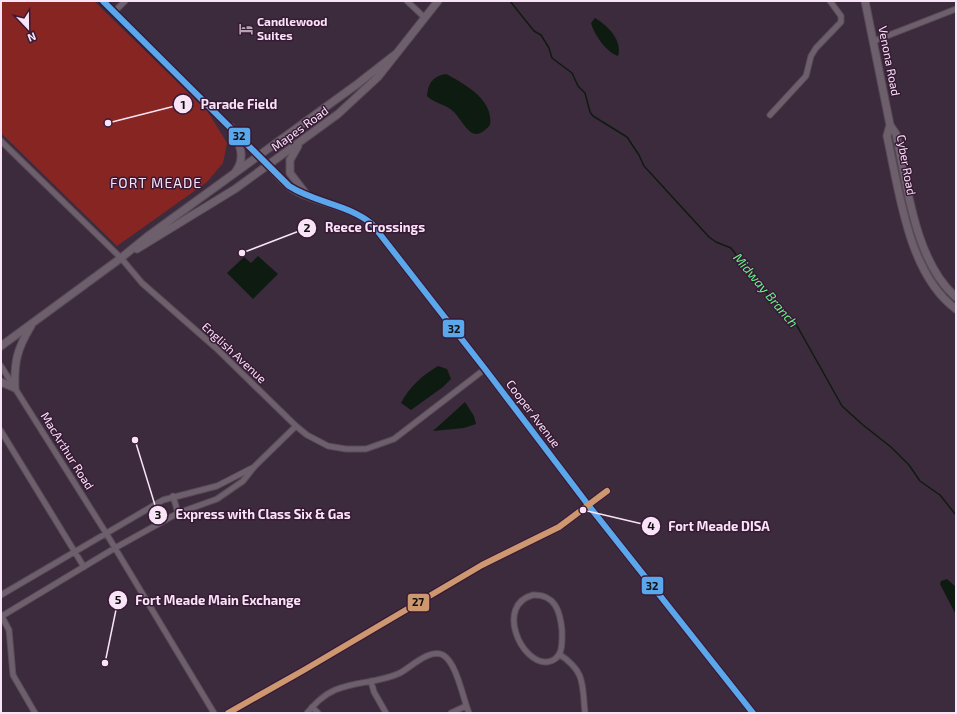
<svg xmlns="http://www.w3.org/2000/svg" width="957" height="714" font-family="'Exo 2',sans-serif">
  <style>
    .green { fill: #872522 }
    .water { fill: #0e1b10 }
    .lines { fill: none; stroke-linecap: round; stroke-linejoin: round }
    .stream { stroke: #0e1b10; stroke-width: 1.5 }
    .street-casing { stroke: #594a58; stroke-width: 7 }
    .secondary-casing { stroke: #594a58; stroke-width: 9 }
    .street { stroke: #6d606c; stroke-width: 5 }
    .secondary { stroke: #6d606c; stroke-width: 7 }
    .bus-1-casing { stroke: #381a37; stroke-width: 9 }
    .bus-2-casing { stroke: #381a37; stroke-width: 9 }
    .bus-1 { stroke: #5aa8eb; stroke-width: 6 }
    .bus-2 { stroke: #cd976f; stroke-width: 6 }
    .labels { text-anchor: middle; stroke-width: 3; stroke-linejoin: round; paint-order: stroke }
    .poi-label { font-size: 12px; font-weight: bold; fill: #f8e4f6; stroke: #381a37; text-anchor: start }
    .street-label { font-size: 12px; fill: #f8e4f6; stroke: #381a37 }
    .water-label { font-size: 13px; font-style: italic; fill: #65f886; stroke: #381a37 }
    .quarter-label { font-size: 14px; letter-spacing: 1px; fill: #f8e4f6; stroke: #381a37 }
    .leader { fill: none; stroke: #f8e4f6; stroke-width: 1.5 }
    .callout-dot { fill: #f8e4f6; stroke: #381a37; stroke-width: 1.5 }
    .mark-label { font-size: 12px; text-anchor: middle; font-weight: bold; fill: #111 }
    .callout-label { font-size: 13px; text-anchor: middle; font-weight: bold; fill: #f8e4f6; stroke: #381a37; stroke-width: 3; stroke-linejoin: round; paint-order: stroke }
    .line-badge { stroke: #381a37; stroke-width: 1.5 }
    .pale-badge-label { font-size: 11px; text-anchor: middle; font-weight: bold; fill: #111 }
  </style>
  <rect width="100%" height="100%" fill="#3c2b3c"/>
  <!-- green -->
  <path class="green" d="M1 1H94L208 112 227 143 223 163 207 182 117 246 1 133Z"/>
  <!-- water -->
  <path class="water" d="M595 18C607 25 623 40 618 56 606 52 594 34 591 23Z
    M446 74C465 84 494 100 490 125 487 129 481 134 476 134 468 134 460 118 454 112 446 104 433 103 427 96 428 83 433 76 446 74Z
    M258 256 278 274 253 299 227 273 244 257 251 263Z
    M438 366 447 369 451 379 443 387 411 410 401 403C410 386 422 376 438 366Z
    M465 402 474 416 476 424 464 428 433 431Z
    M947 579 956 587V615L940 584 941 581Z"/>
  <g class="lines">
    <!-- stream -->
    <path class="stream" d="M510 1 534 31 541 35 549 48 552 58 572 73 578 86 585 93 590 112 593 116 627 137 639 155 644 166 709 237 716 242 731 248 737 256 747 263 755 280 796 324 842 406 863 425 891 447 909 465 920 481 940 495 956 515"/>
    <defs>
      <path id="street" d="M103 1 268 165
        M407 1 425 18
        M114 12 125 1
        M874 41 956 9
        M770 115 806 76 811 56 816 48 841 22V16L830 1
        M1 141 121 258 142 283 216 348 296 426 307 435 328 446 346 449H366L394 439 485 369
        M1 366 106 533 214 713
        M1 431 84 567
        M173 496 178 513
        M1 595 163 500 217 486 252 468
        M533 595C555 594 560 611 562 630 562 642 564 660 547 662 521 664 495 605 533 595Z
        M1 615 9 630 13 675 35 713
        M2 616 115 548 178 513 217 499 243 481 255 466 296 426
        M559 654C586 672 582 684 585 713
        M371 681 374 692 386 713
        M312 707 318 713
        M307 713C315 704 323 695 335 690 356 681 379 683 400 673 411 667 430 648 443 655 457 663 463 699 469 713
        M451 713 466 706"/>
      <path id="secondary" d="M865 1 890 125 896 134C907 184 915 262 956 297
        M890 125 887 136C899 190 908 274 956 309
        M231 127C238 141 247 156 236 171
        M298 146 290 160V173L306 194
        M268 165C277 174 285 185 296 191 321 204 349 205 372 224L485 369 589 506 753 713
        M137 249 235 189 338 114 378 77 438 1
        M1 346 121 258 148 236 356 85 397 53
        M1 382 15 388C14 362 17 349 31 326
        M228 713 304 670 482 565 559 527 607 491"/>
    </defs>
    <!-- street casing -->
    <use href="#street" class="street-casing"/>
    <!-- secondary casing -->
    <use href="#secondary" class="secondary-casing"/>
    <!-- street -->
    <use href="#street" class="street"/>
    <!-- secondary -->
    <use href="#secondary" class="secondary"/>
    <defs>
      <path id="bus-1" d="M103 1 289 186C315 203 348 204 372 224L485 369 589 506 753 713"/>
      <path id="bus-2" d="M228 713 304 670 482 565 559 527 607 491"/>
    </defs>
    <!-- bus-1 casing -->
    <use href="#bus-1" class="bus-1-casing"/>
    <!-- bus-2 casing -->
    <use href="#bus-2" class="bus-2-casing"/>
    <!-- bus-1 -->
    <use href="#bus-1" class="bus-1"/>
    <!-- bus-2 -->
    <use href="#bus-2" class="bus-2"/>
  </g>
  <!-- icons -->
  <defs>
    <symbol id="hotel-bare" viewBox="-9 -9 18 18"><path d="M-6-4.5h1.5V1H6V5H4.5V3h-9V5H-6ZM-4 0a1.8 1.8 0 1 1 3.6 0ZM.5 0V-2.5h3Q6-2.5 6 0Z" fill="#b6a3b5" stroke="#381a37" stroke-width="2.5" paint-order="stroke"/></symbol>
  </defs>
  <g fill-rule="evenodd">
    <use href="#hotel-bare" x="236" y="19" width="20" height="20"/>
  </g>
  <g class="labels">
    <!-- poi labels -->
    <g class="poi-label">
      <text x="257" y="26">Candlewood<tspan x="257" dy="14">Suites</tspan></text>
    </g>
    <!-- street labels -->
    <g class="street-label">
      <text transform="translate(889 61) rotate(79)" y="4">Venona Road</text>
      <text transform="translate(300 129) rotate(-36)" y="4">Mapes Road</text>
      <text transform="translate(906 165) rotate(80)" y="4">Cyber Road</text>
      <text transform="translate(234 353) rotate(43)" y="4">English Avenue</text>
      <text transform="translate(533 414) rotate(53)" y="4">Cooper Avenue</text>
      <text transform="translate(67 451) rotate(58)" y="4">MacArthur Road</text>
    </g>
    <!-- water labels -->
    <g class="water-label">
      <text transform="translate(766 290) rotate(50)" y="5">Midway Branch</text>
    </g>
    <!-- quarter labels -->
    <g class="quarter-label">
      <text x="156" y="188">FORT MEADE</text>
    </g>
  </g>
  <!-- callouts -->
  <path class="leader" d="M108 123L183 104M242 253L307 228M135 440L158 515M583 510L651 526M105 663L118 600"/>
  <g class="callout-dot">
    <circle cx="108" cy="123" r="4"/>
    <circle cx="242" cy="253" r="4"/>
    <circle cx="135" cy="440" r="4"/>
    <circle cx="583" cy="510" r="4"/>
    <circle cx="105" cy="663" r="4"/>
    <circle cx="183" cy="104" r="10"/>
    <circle cx="307" cy="228" r="10"/>
    <circle cx="158" cy="515" r="10"/>
    <circle cx="651" cy="526" r="10"/>
    <circle cx="118" cy="600" r="10"/>
  </g>
  <g class="mark-label">
    <text x="183" y="109">1</text>
    <text x="307" y="232">2</text>
    <text x="158" y="519">3</text>
    <text x="651" y="530">4</text>
    <text x="118" y="604">5</text>
  </g>
  <g class="callout-label">
    <text x="239" y="109">Parade Field</text>
    <text x="375" y="232">Reece Crossings</text>
    <text x="263" y="519">Express with Class Six &amp; Gas</text>
    <text x="719" y="531">Fort Meade DISA</text>
    <text x="218" y="605">Fort Meade Main Exchange</text>
  </g>
  <g class="line-badge">
    <rect x="228" y="127" width="23" height="19" rx="4" fill="#5aa8eb"/>
    <rect x="442" y="319" width="23" height="19" rx="4" fill="#5aa8eb"/>
    <rect x="641" y="576" width="23" height="19" rx="4" fill="#5aa8eb"/>
    <rect x="407" y="593" width="23" height="19" rx="4" fill="#cd976f"/>
  </g>
  <g class="pale-badge-label">
    <text x="239" y="140">32</text>
    <text x="454" y="333">32</text>
    <text x="652" y="590">32</text>
    <text x="418" y="606">27</text>
  </g>
  <!-- border -->
  <rect width="957" height="714" fill="none" stroke="#f8e4f6" stroke-width="4"/>
  <!-- north arrow -->
  <g transform="translate(28 28) rotate(158)" stroke="#381a37" stroke-width="3" paint-order="stroke">
  <path d="M0-3L7 15L0 10L-7 15Z" fill="#f8e4f6"/>
  <text y="-6" font-size="11" font-weight="bold" text-anchor="middle" fill="#f8e4f6">N</text>
  </g>
</svg>
